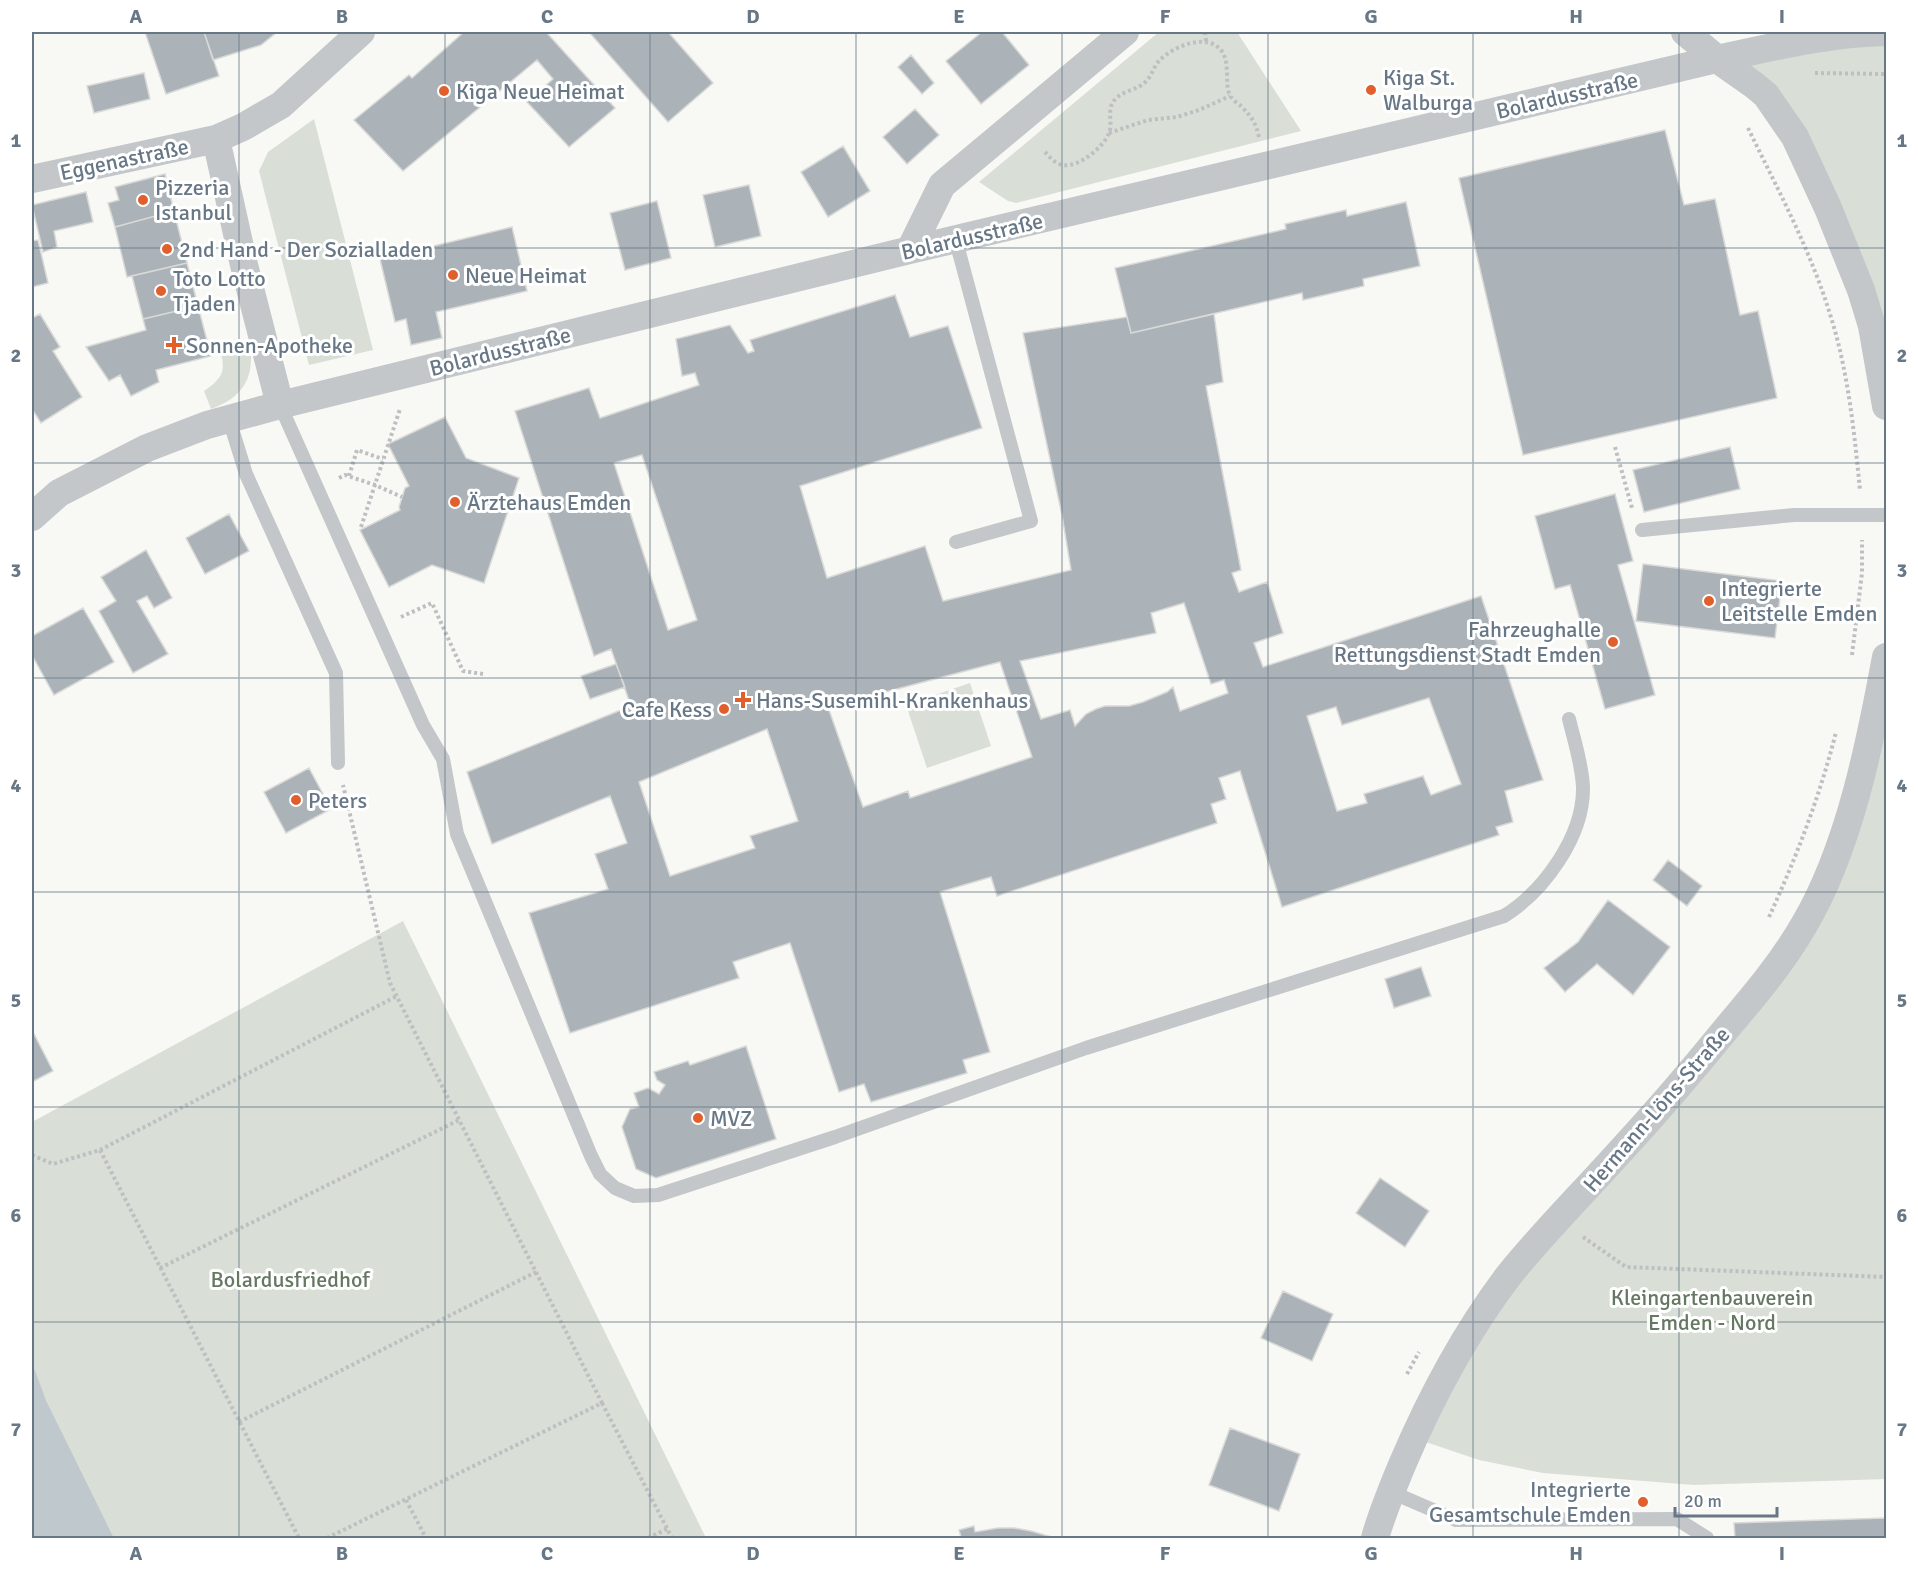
<svg xmlns="http://www.w3.org/2000/svg" width="1918" height="1570" font-family="Signika,sans-serif">
  <style>
    .green { fill: #d9dfd6 }
    .water { fill: #bec8cd }
    .building { fill: #abb3b9; stroke: #d9d9d7; stroke-width: 1.5; fill-rule: evenodd }
    .lines { fill: none; stroke-linecap: round; stroke-linejoin: round }
    .path { stroke: #bdbfc2; stroke-width: 4; stroke-dasharray: 3 3; stroke-linecap: butt }
    .service { stroke: #c3c7ca; stroke-width: 14 }
    .minor { stroke: #c3c7ca; stroke-width: 28 }
    .grid { fill: none; stroke: #677786; stroke-width: 1.5; stroke-opacity: 0.55 }
    .poi-dot { fill: #e15f2c; stroke: #fff; stroke-width: 2 }
    .labels { text-anchor: middle; stroke-width: 6; stroke-linejoin: round; paint-order: stroke }
    .poi-label { font-size: 22px; fill: #677786; stroke: #fff; text-anchor: start }
    .street-label { font-size: 22px; fill: #677786; stroke: #fff }
    .park-label { font-size: 22px; fill: #657862; stroke: #fff }
    .neatline { fill: none; stroke: #677786; stroke-width: 2 }
    .grid-label { font-size: 20px; text-anchor: middle; font-weight: bold; fill: #677786 }
  </style>
  <rect width="100%" height="100%" fill="#f8f8f5"/>
  <!-- green -->
  <path class="green" d="M1159 32H1237L1301 131 1016 203 1008 201 979 182Z
    M1886 32V406L1828 208 1735 72 1795 43Z
    M314 119 373 350 309 365 259 171 268 152Z
    M219 343 251 356C252 384 237 400 211 409L204 391C228 375 224 368 219 343Z
    M1886 657V1479L1694 1485 1543 1473 1479 1460 1414 1438 1448 1371 1805 923Z
    M970 683 991 746 927 768 906 705Z
    M403 921 706 1538H114L46 1400 32 1366V1122Z"/>
  <!-- water -->
  <path class="water" d="M32 1363 46 1400 114 1538H32Z"/>
  <!-- building -->
  <path class="building" d="M145 32H204L219 76 166 94Z
    M204 32H277L261 45 213 60Z
    M464 32H546L615 108 569 147 527 102 553 79 537 60 403 171 354 120 409 75 412 78Z
    M589 32H668L713 83 668 122Z
    M982 32H1002L1029 65 981 104 946 61Z
    M911 55 934 83 922 94 898 67Z
    M144 73 150 99 94 113 87 86Z
    M915 109 939 135 907 164 883 137Z
    M1665 130 1684 205 1715 199 1740 315 1758 311 1777 398 1523 455 1459 178Z
    M843 146 870 191 828 217 801 172Z
    M165 174 174 211 115 227 108 203 119 200 115 187Z
    M749 185 761 236 715 247 703 195Z
    M86 192 93 222 54 231 57 247 43 252 32 205Z
    M657 201 671 258 625 270 610 213Z
    M1406 202 1420 266 1363 279 1364 286 1303 300 1302 293 1131 333 1115 268 1286 229 1285 224 1346 210 1347 216Z
    M174 211 187 263 127 277 115 227Z
    M512 227 527 291 436 312 442 338 411 345 406 319 395 322 380 259Z
    M38 240 48 283 32 287V241Z
    M187 263 198 306 143 319 132 276Z
    M895 295 910 337 948 326 982 428 800 486 827 578 925 546 943 601 1071 570 1062 515 1023 333 1127 317 1131 333 1214 314 1223 382 1206 386 1241 570 1232 573 1239 592 1267 582 1283 633 1254 643 1263 667 1481 596 1543 780 1505 791 1513 822 1496 827 1499 835 1282 907 1240 771 1219 778 1226 799 1211 804 1217 823 997 896 991 877 940 892 990 1052 963 1060 967 1073 871 1102 864 1084 839 1092 790 943 733 962 739 978 570 1033 529 913 608 889 595 854 627 843 610 796 492 844 467 772 631 706 611 649 594 656 515 411 589 388 600 418 699 385 695 373 682 376 676 339 730 325 748 353 754 351 750 340ZM642 455 697 620 668 630 614 463ZM1184 603 1211 684 1224 680 1228 693 1180 711 1173 687 1167 692 1143 702 1129 706H1105L1096 709 1086 714 1075 726 1070 710 1041 719 1020 661 1156 633 1151 613ZM1000 662 1032 757 910 798 908 791 863 807 828 707ZM1429 698 1461 784 1431 795 1423 776 1364 794 1367 803 1337 811 1307 716 1336 707 1342 725ZM767 729 798 821 750 836 755 848 670 876 639 782Z
    M198 306 211 356 156 370 159 382 131 396 120 375 109 381 86 347 146 330 143 319Z
    M40 314 60 347 53 351 82 397 41 423 32 409V318Z
    M445 417 466 458 519 478 484 583 432 565 389 587 360 530 400 510 399 507 405 488 409 486 388 444Z
    M1730 447 1740 489 1644 512 1633 470Z
    M1615 494 1633 561 1618 565 1655 695 1605 709 1570 585 1555 589 1535 516Z
    M229 514 249 551 205 574 186 538Z
    M146 550 172 598 154 608 147 596 137 601 168 654 133 673 99 611 116 601 101 577Z
    M1643 564 1782 581 1775 638 1636 621Z
    M83 608 114 662 54 695 32 655V636Z
    M616 664 625 687 590 699 581 676Z
    M309 768 331 809 286 833 264 792Z
    M1668 860 1702 886 1687 906 1653 880Z
    M1608 900 1670 947 1633 995 1597 964 1565 992 1544 968 1578 942Z
    M1421 967 1431 996 1394 1008 1385 979Z
    M32 1030 53 1071 32 1082Z
    M746 1046 776 1139 656 1178 636 1169 622 1127 630 1109 639 1107 634 1093 648 1088 659 1094 665 1085 657 1080 654 1072 688 1061 690 1065Z
    M1380 1178 1429 1211 1405 1247 1356 1213Z
    M1283 1291 1333 1314 1312 1361 1261 1338Z
    M1230 1428 1300 1454 1279 1511 1209 1485Z
    M1886 1518V1538H1735L1734 1523Z
    M974 1526 975 1532 998 1528H1014L1031 1531 1055 1538H957L961 1537 959 1530Z"/>
  <g class="lines">
    <!-- path -->
    <path class="path" d="M1205 32 1206 41
      M1815 73 1886 74
      M1748 128C1777 188 1809 247 1829 311 1848 369 1854 430 1860 490
      M1109 133 1148 120 1177 117 1199 110 1230 96
      M1045 152C1050 157 1055 164 1063 165 1078 168 1104 147 1109 133 1113 123 1107 112 1113 102 1122 89 1139 91 1147 80 1152 75 1154 66 1159 61 1172 47 1205 33 1220 49 1232 62 1223 85 1231 97 1233 100 1238 104 1241 106 1251 116 1256 123 1259 137
      M1615 447 1632 508
      M349 476 357 450 383 459
      M339 478 345 475 375 485 402 497
      M361 527 400 409
      M401 617 432 603 463 671 483 674
      M1852 655 1862 573V540
      M1769 917C1796 858 1820 796 1836 732
      M100 1150 397 996
      M32 1155 53 1164 100 1150 299 1538
      M1583 1237 1626 1267 1886 1277
      M160 1268 459 1120
      M1407 1374 1419 1352
      M602 1403 672 1538
      M239 1422 536 1272
      M406 1500 426 1538
      M327 1538 602 1403 390 983 343 785
      M648 1538 667 1529"/>
    <!-- service -->
    <path class="service" d="M280 405 423 725 443 759 457 834 591 1156 600 1174 615 1188 634 1196 658 1195 835 1137 1086 1048 1504 916C1544 891 1584 836 1583 787 1582 764 1574 740 1569 719
      M229 419 246 474 336 673 338 763
      M1642 530 1794 515H1886
      M956 542 1031 521 956 241
      M1391 1492 1456 1520 1677 1519 1707 1538"/>
    <!-- minor -->
    <path class="minor" d="M1685 32 1717 59 1754 85 1766 95 1795 137 1828 208 1861 290 1872 326 1886 406
      M216 139 244 265 280 405
      M32 179 216 139 243 127 281 105 361 32
      M910 250 942 185 1125 32
      M32 517 59 493 147 448 207 425 280 405 910 250 1717 59C1773 47 1829 33 1886 32
      M1375 1538C1382 1513 1392 1489 1402 1465 1430 1399 1465 1333 1509 1275 1543 1233 1581 1195 1617 1155 1655 1114 1691 1072 1726 1029 1754 996 1782 963 1804 925 1849 849 1870 744 1886 657"/>
  </g>
  <!-- grid -->
  <path class="grid" d="M239 32V1538M445 32V1538M650 32V1538M856 32V1538M1062 32V1538M1268 32V1538M1473 32V1538M1679 32V1538M32 248H1886M32 463H1886M32 678H1886M32 892H1886M32 1107H1886M32 1322H1886"/>
  <!-- markers -->
  <g class="poi-dot">
    <circle cx="1371" cy="90" r="6"/>
    <circle cx="444" cy="91" r="6"/>
    <circle cx="143" cy="200" r="6"/>
    <circle cx="167" cy="249" r="6"/>
    <circle cx="453" cy="275" r="6"/>
    <circle cx="161" cy="291" r="6"/>
    <path d="M171 336h6v6h6v6h-6v6h-6v-6h-6v-6h6z"/>
    <circle cx="455" cy="502" r="6"/>
    <circle cx="1709" cy="601" r="6"/>
    <circle cx="1613" cy="642" r="6"/>
    <path d="M740 691h6v6h6v6h-6v6h-6v-6h-6v-6h6z"/>
    <circle cx="724" cy="709" r="6"/>
    <circle cx="296" cy="800" r="6"/>
    <circle cx="698" cy="1118" r="6"/>
    <circle cx="1643" cy="1502" r="6"/>
  </g>
  <g class="labels">
    <!-- poi labels -->
    <g class="poi-label">
      <text x="1383" y="85">Kiga St.<tspan x="1383" dy="25">Walburga</tspan></text>
      <text x="456" y="99">Kiga Neue Heimat</text>
      <text x="155" y="195">Pizzeria<tspan x="155" dy="25">Istanbul</tspan></text>
      <text x="179" y="257">2nd Hand - Der Sozialladen</text>
      <text x="465" y="283">Neue Heimat</text>
      <text x="173" y="286">Toto Lotto<tspan x="173" dy="25">Tjaden</tspan></text>
      <text x="186" y="353">Sonnen-Apotheke</text>
      <text x="467" y="510">Ärztehaus Emden</text>
      <text x="1721" y="596">Integrierte<tspan x="1721" dy="25">Leitstelle Emden</tspan></text>
      <text x="1601" y="637" text-anchor="end">Fahrzeughalle<tspan x="1601" dy="25">Rettungsdienst Stadt Emden</tspan></text>
      <text x="756" y="708">Hans-Susemihl-Krankenhaus</text>
      <text x="712" y="717" text-anchor="end">Cafe Kess</text>
      <text x="308" y="808">Peters</text>
      <text x="710" y="1126">MVZ</text>
      <text x="1631" y="1497" text-anchor="end">Integrierte<tspan x="1631" dy="25">Gesamtschule Emden</tspan></text>
    </g>
    <!-- street labels -->
    <g class="street-label">
      <text transform="translate(1567 95) rotate(-13)" y="8">Bolardusstraße</text>
      <text transform="translate(124 159) rotate(-12)" y="8">Eggenastraße</text>
      <text transform="translate(972 236) rotate(-13)" y="8">Bolardusstraße</text>
      <text transform="translate(500 351) rotate(-14)" y="8">Bolardusstraße</text>
      <text transform="translate(1656 1109) rotate(-49)" y="8">Hermann-Löns-Straße</text>
    </g>
    <!-- park labels -->
    <g class="park-label">
      <text x="290" y="1287">Bolardusfriedhof</text>
      <text x="1712" y="1305">Kleingartenbauverein<tspan x="1712" dy="25">Emden - Nord</tspan></text>
    </g>
  </g>
  <!-- border -->
  <rect width="1918" height="1570" fill="none" stroke="#ffffff" stroke-width="66"/>
  <!-- scale -->
  <path d="M1675 1507v9h102v-9" fill="none" stroke="#677786" stroke-width="3"/>
  <text x="1684" y="1507" font-size="18" fill="#677786" stroke="#ffffff" stroke-width="4.5" paint-order="stroke">20 m</text>
  <rect x="33" y="33" width="1852" height="1504" class="neatline"/>
  <g class="grid-label">
    <text x="136" y="23">A</text>
    <text x="342" y="23">B</text>
    <text x="547" y="23">C</text>
    <text x="753" y="23">D</text>
    <text x="959" y="23">E</text>
    <text x="1165" y="23">F</text>
    <text x="1371" y="23">G</text>
    <text x="1576" y="23">H</text>
    <text x="1782" y="23">I</text>
    <text x="16" y="147">1</text>
    <text x="1902" y="147">1</text>
    <text x="16" y="362">2</text>
    <text x="1902" y="362">2</text>
    <text x="16" y="577">3</text>
    <text x="1902" y="577">3</text>
    <text x="16" y="792">4</text>
    <text x="1902" y="792">4</text>
    <text x="16" y="1007">5</text>
    <text x="1902" y="1007">5</text>
    <text x="16" y="1222">6</text>
    <text x="1902" y="1222">6</text>
    <text x="16" y="1436">7</text>
    <text x="1902" y="1436">7</text>
    <text x="136" y="1560">A</text>
    <text x="342" y="1560">B</text>
    <text x="547" y="1560">C</text>
    <text x="753" y="1560">D</text>
    <text x="959" y="1560">E</text>
    <text x="1165" y="1560">F</text>
    <text x="1371" y="1560">G</text>
    <text x="1576" y="1560">H</text>
    <text x="1782" y="1560">I</text>
  </g>
</svg>
